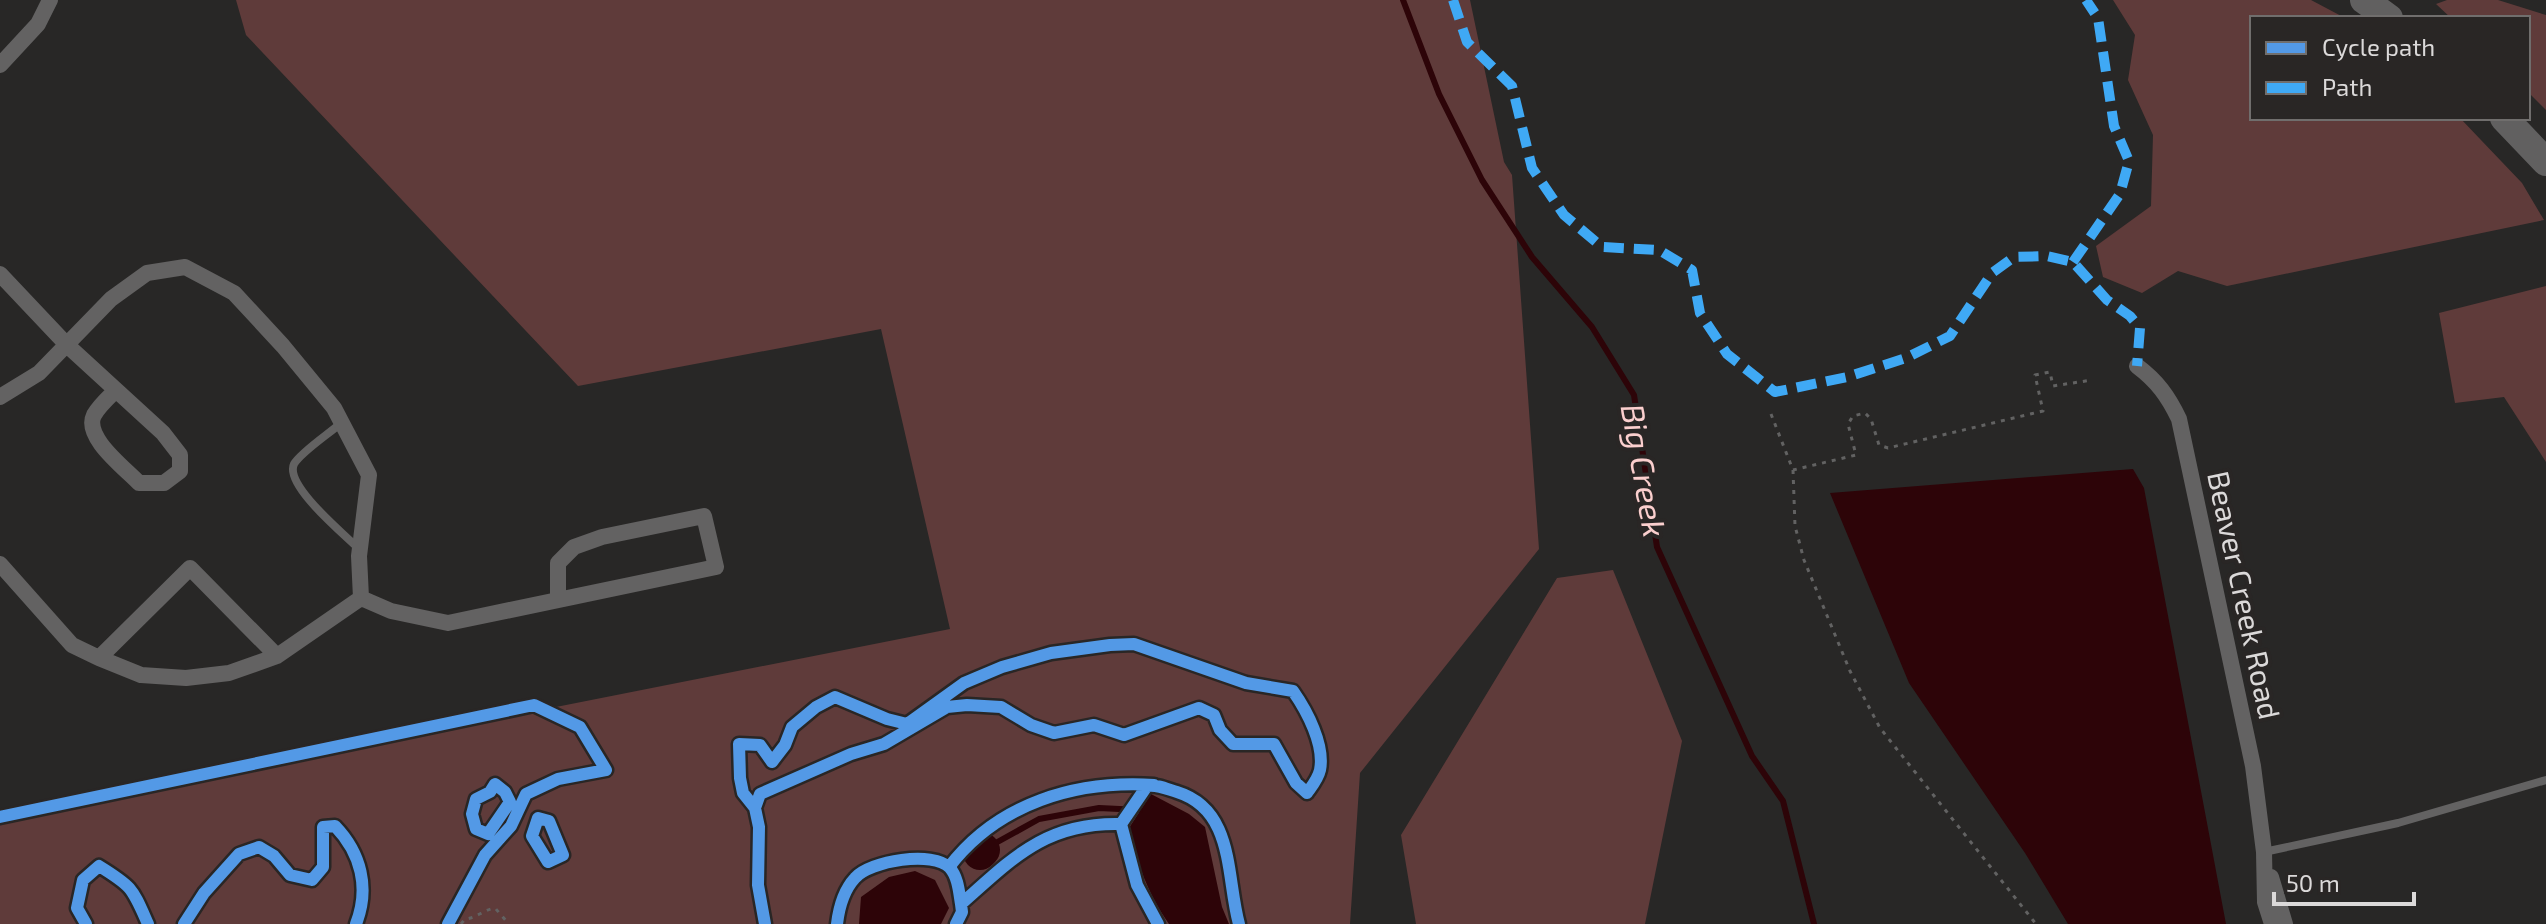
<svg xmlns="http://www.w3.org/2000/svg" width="2546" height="924" viewBox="0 0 2546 924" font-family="'Exo 2',sans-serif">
	<rect width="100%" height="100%" fill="#282726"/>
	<path fill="#5f3b3a" d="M 236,0 L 1470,0 L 1504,162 L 1512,175 L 1539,549 L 1360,773 L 1350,924 L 0,924 L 0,817 L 950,629 L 881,329 L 578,386 L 246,35 Z
		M 2113,0 L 2311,0 L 2345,18 L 2252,18 L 2252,118 L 2460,118 L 2522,183 L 2544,220 L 2227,286 L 2178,271 L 2142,293 L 2103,277 L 2096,246 L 2151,206 L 2153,135 L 2128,80 L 2135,35 Z
		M 2447,0 L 2498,0 L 2546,15 L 2546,110 L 2528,92 L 2528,18 L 2451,18 L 2436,4 Z
		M 2546,286 L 2546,462 L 2504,397 L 2455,403 L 2439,313 Z
		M 1613,570 L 1682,741 L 1645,924 L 1416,924 L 1401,835 L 1557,578 Z"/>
	<path fill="#2d0408" d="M 2133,469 L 2144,488 L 2226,924 L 2068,924 L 2025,853 L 1909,683 L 1830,493 Z
		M 1151,794 L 1189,814 L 1205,827 L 1222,907 L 1229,924 L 1169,924 C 1147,892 1138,865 1129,828 Z
		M 915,871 L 935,880 L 949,908 L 941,924 L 859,924 L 861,897 L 889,877 Z"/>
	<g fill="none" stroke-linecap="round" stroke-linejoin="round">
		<path stroke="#2d0408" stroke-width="6" d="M 1403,0 L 1439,94 L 1482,180 L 1532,257 L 1592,327 L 1634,395 L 1657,547 L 1752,756 L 1783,801 L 1814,924
			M 983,850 L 1039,819 L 1099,808 L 1140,810"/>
		<path stroke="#2d0408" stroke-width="34" d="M 980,853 L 983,850"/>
		<path stroke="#626262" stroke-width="3" stroke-dasharray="4 6" stroke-linecap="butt" d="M 1771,414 L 1793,470 L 1856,455 L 1848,424 L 1853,416 L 1865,413 L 1871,419 L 1879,445 L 1888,448 L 2043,411 L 2035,375 L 2050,372 L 2053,386 L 2092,380
			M 1793,470 L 1795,526 L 1804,560 L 1850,671 L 1880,728 L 2036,924
			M 461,924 L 465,919 C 477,918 483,910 495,908 L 509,924"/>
		<path stroke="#636262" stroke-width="8" d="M 341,423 C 330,433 301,452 294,464 C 284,485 344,534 359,549
			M 0,817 L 534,705 L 580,727 L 606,770
			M 2264,852 L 2398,823 L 2546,780"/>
		<path stroke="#636262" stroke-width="16" d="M 0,65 L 38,24 L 50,0
			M 0,274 L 68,346 L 163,433 L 180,455 L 180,471 L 164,483 L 139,483 C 125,468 83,437 94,415 C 99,406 109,397 116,390
			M 2137,366 C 2157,381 2168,396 2179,419 L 2253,766 L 2264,852 L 2265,902 L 2272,924
			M 0,397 L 39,373 L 111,299 L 147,273 L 185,267 L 234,293 L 283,346 L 334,408 L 369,475 L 359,556 L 361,598 L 391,611 L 448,623 L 716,567 L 704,516 L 602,537 L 574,547 L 558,563 L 558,599
			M 0,564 L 72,645 L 99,658 L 190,568 L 277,656
			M 99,658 L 141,675 L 186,678 L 229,673 L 277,656 L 361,598
			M 2271,877 L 2285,924"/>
		<path stroke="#616060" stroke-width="28" d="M 2364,0 L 2389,18
			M 2504,118 L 2546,162"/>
		<path stroke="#3fa9f5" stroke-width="10" stroke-dasharray="20 10" stroke-linecap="butt" d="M 1453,0 L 1467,42 L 1512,86 L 1532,168 L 1564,215 L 1602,247 L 1659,250 L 1692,270 L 1700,313 L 1727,354 L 1775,392 L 1847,377 L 1906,358 L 1950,336 L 1992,273 L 2014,257 L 2047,256 L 2073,262 L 2107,300 L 2130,316 L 2140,328 L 2137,366
			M 2073,262 L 2120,194 L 2129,161 L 2114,126 L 2098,18 L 2086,0"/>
		<defs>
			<path id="cycleway" d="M 495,784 L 505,792 L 510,802 L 488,834 L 476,829 L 472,814 L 476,799 L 490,792 Z
				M 755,808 L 760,794 L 851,754 L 884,744 L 947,707 L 967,705 L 1001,707 L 1031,725 L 1054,733 L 1094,725 L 1124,735 L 1199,708 L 1214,715 L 1220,730 L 1233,744 L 1274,744 L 1296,783 L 1307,793 C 1312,786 1318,779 1320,770 C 1325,745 1307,711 1293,691 L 1246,683 L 1134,644 L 1110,645 L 1051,653 L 1002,667 L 964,683 L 907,724 L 887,719 L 835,697 L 816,707 L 792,727 L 785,745 L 772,762 L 760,745 L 739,744 L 740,778 L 743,793 L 755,808 L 759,827 L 758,885 L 765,924
				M 0,817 L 534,705 L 580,727 L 606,770 L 558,779 L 526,794 L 511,826 L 485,855 L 448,924
				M 538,818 L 549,821 L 563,855 L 548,862 L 532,836 Z
				M 1121,824 L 1147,786 C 1157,784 1167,789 1177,792 C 1235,810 1226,877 1239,924
				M 949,867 C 998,803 1076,780 1154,785
				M 86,924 L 77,908 L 83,880 L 99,866 C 133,887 132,888 148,924
				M 184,924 L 204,893 L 239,854 L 259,847 L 274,856 L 290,875 L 312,880 L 323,867 L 323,827 L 335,826 C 361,853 370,888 356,924
				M 837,924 C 839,907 843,891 855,878 C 870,861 933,850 950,868 C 958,877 959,892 961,904
				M 956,924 L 962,912 L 961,904 C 1013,858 1046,822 1121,824 L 1137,885 L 1158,924"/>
		</defs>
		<use href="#cycleway" stroke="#292625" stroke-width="17"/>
		<use href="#cycleway" stroke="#5399e6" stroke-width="12"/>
	</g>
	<g text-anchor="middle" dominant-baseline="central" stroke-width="8" stroke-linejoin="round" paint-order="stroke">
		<g font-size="30" fill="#dbd9d9" stroke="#292625">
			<text transform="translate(2245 595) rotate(78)">Beaver Creek Road</text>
		</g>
		<g font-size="32" font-style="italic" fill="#fbcfce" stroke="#292625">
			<text transform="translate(1645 470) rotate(80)">Big Creek</text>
		</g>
	</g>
	<rect x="2250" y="16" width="280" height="104" fill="#292625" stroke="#706e6d" stroke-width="2"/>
	<rect x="2266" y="42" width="40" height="12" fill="#5399e6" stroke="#706e6d" stroke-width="2"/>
	<text x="2322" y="56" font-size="24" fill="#dbd9d9">Cycle path</text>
	<rect x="2266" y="82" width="40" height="12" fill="#3fa9f5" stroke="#706e6d" stroke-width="2"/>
	<text x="2322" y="96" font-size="24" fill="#dbd9d9">Path</text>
	<path d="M2274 892v12h140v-12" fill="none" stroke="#dbd9d9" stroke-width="4"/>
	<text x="2286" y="892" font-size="24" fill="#dbd9d9" stroke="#292625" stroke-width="6" paint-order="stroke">50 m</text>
</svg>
